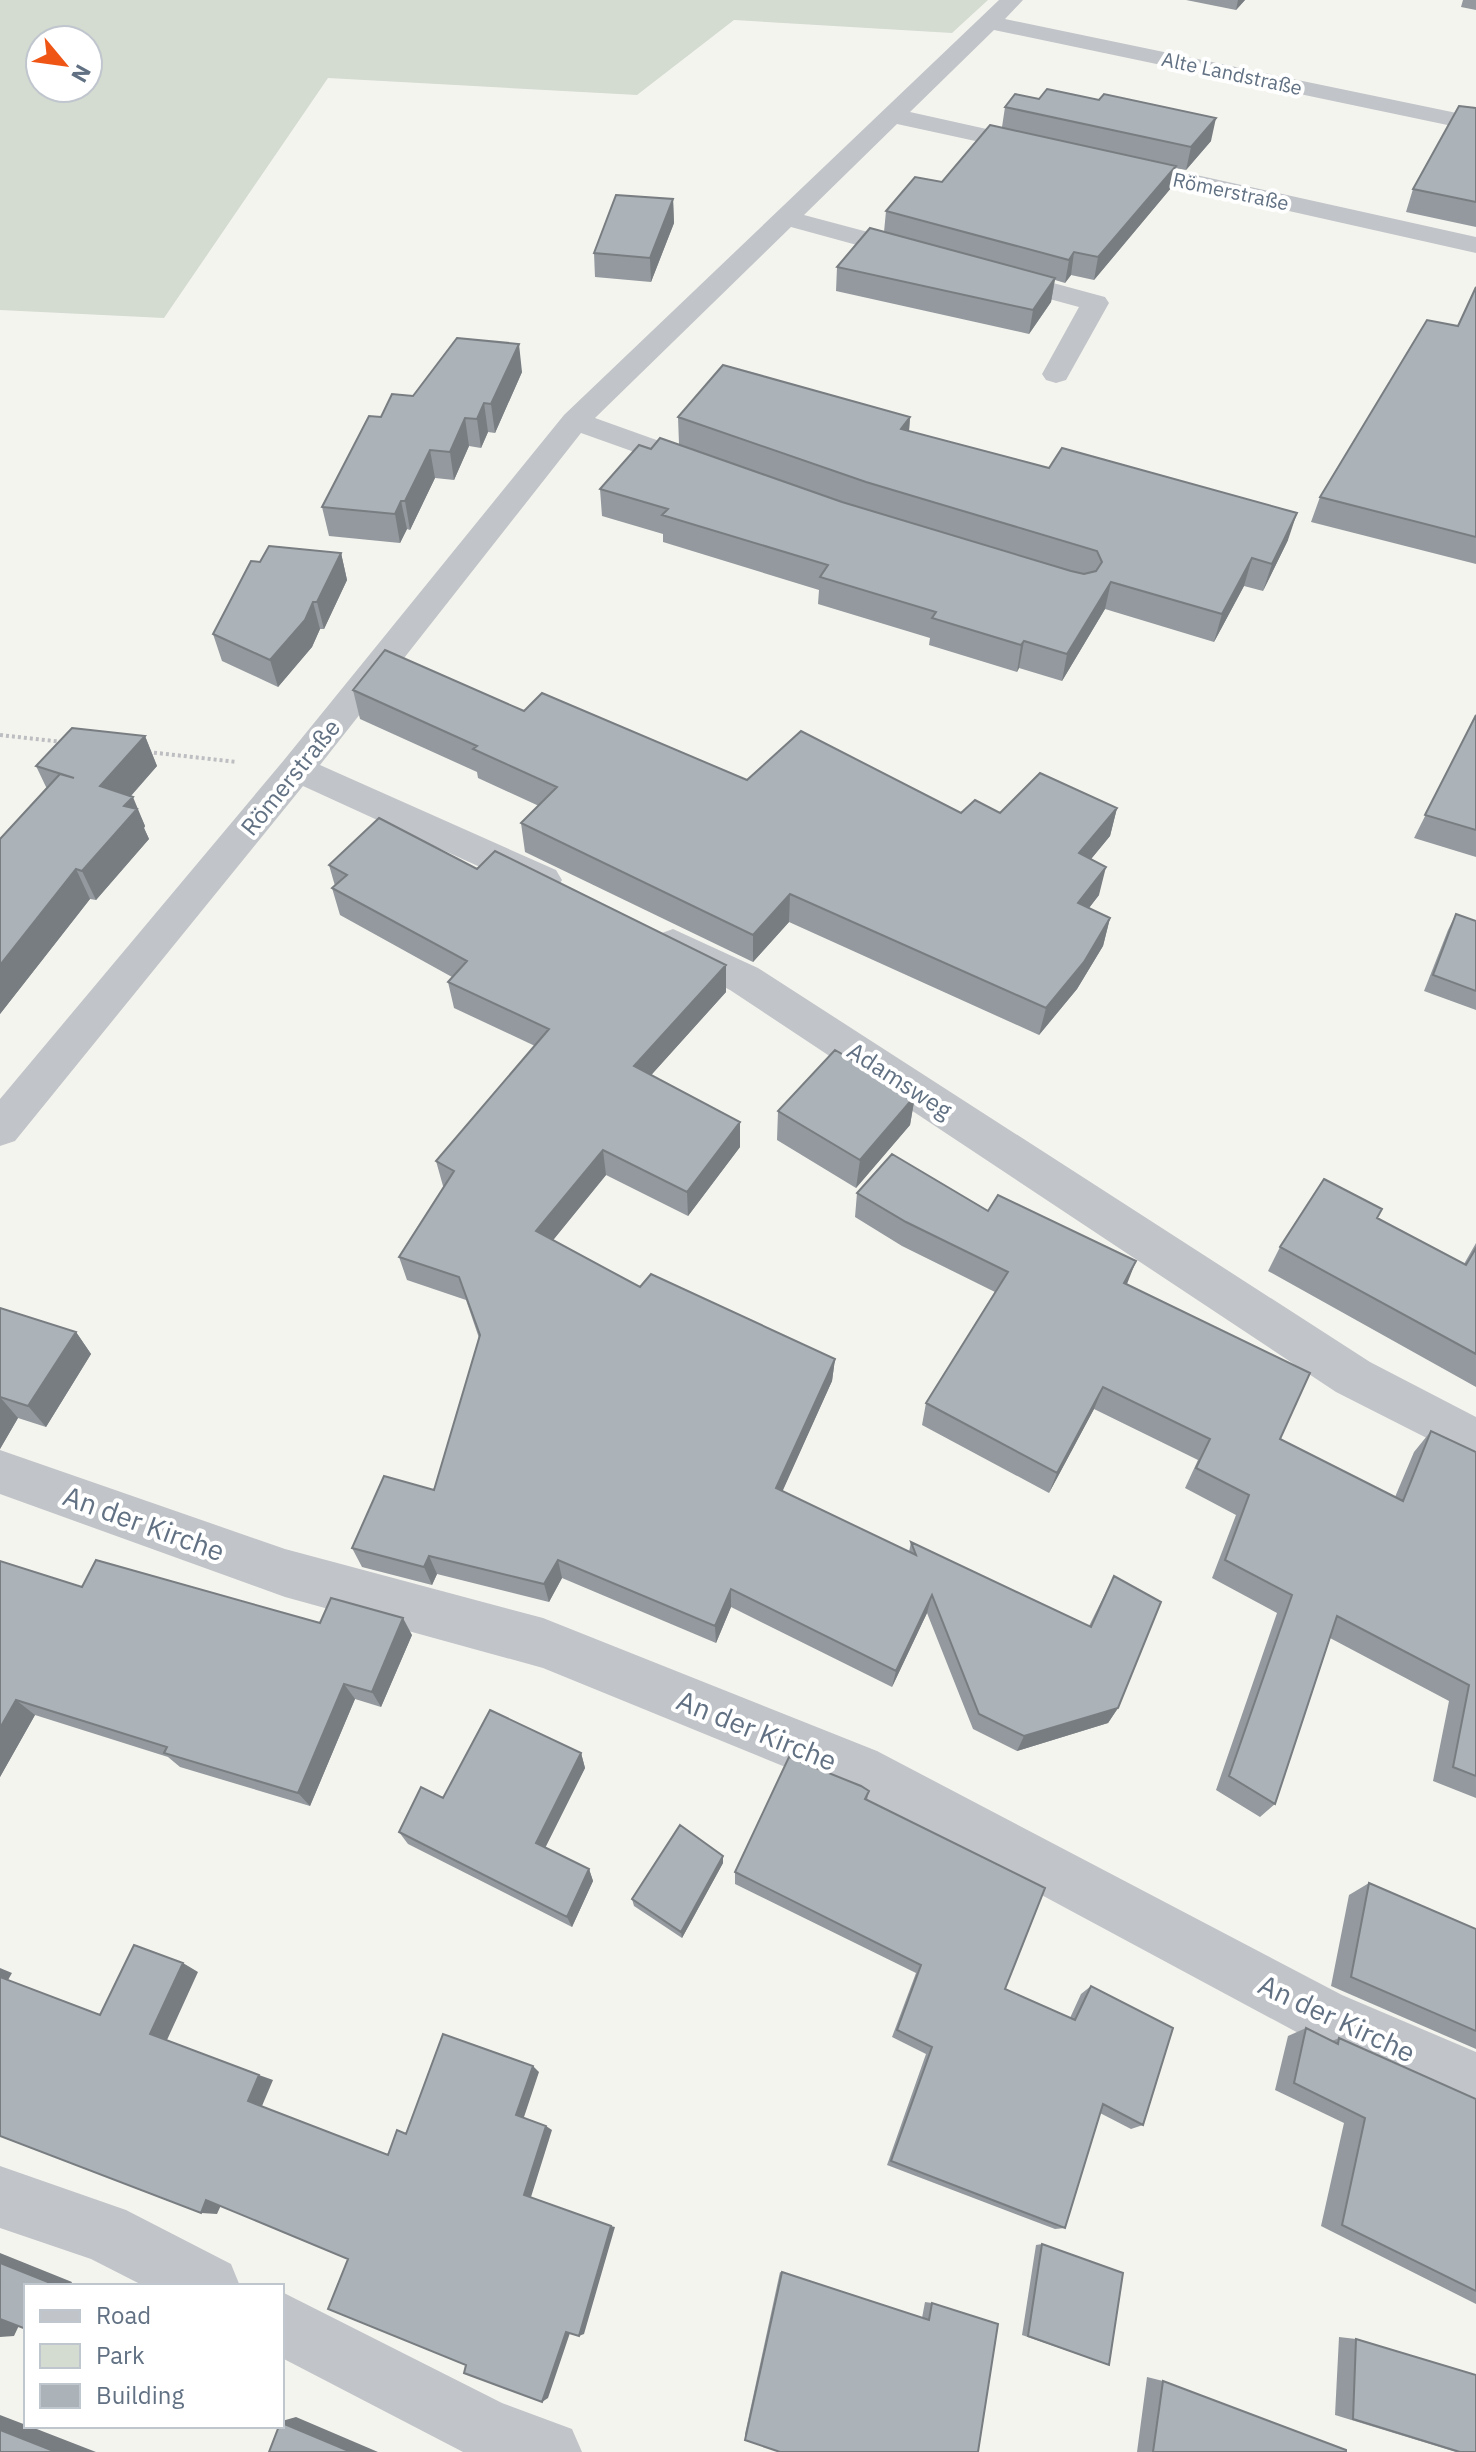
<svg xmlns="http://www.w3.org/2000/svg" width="1476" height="2452" viewBox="0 0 1476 2452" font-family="'IBM Plex Sans',sans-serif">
	<rect width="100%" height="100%" fill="#f4f4ef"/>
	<path fill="#d4dbd0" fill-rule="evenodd" d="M 0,0 L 988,0 L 952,33 L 734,20 L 637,95 L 328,78 L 164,318 L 0,310 ZM 40,40 L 88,40 L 88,88 L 40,88 Z"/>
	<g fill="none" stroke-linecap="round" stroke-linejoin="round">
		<path stroke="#bdbec1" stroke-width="4" stroke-dasharray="3 3" stroke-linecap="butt" d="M 0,735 L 63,742
			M 148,752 L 237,762"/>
		<path fill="#c1c4c8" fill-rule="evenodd" d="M 999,0 L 1023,0 L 1005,19 L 1476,117 L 1476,131 L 994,30 L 910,112 L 1049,143 L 1052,148 L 1049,153 L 1040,155 L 897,124 L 804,215 L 928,248 L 932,254 L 928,260 L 919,262 L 791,227 L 595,418 L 718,462 L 722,468 L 718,474 L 707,477 L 696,474 L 581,433 L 320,765 L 556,870 L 562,880 L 556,890 L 543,894 L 530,890 L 303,786 L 15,1141 L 0,1146 L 0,1099 L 284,760 L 564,415 Z
			M 1115,157 L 1476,237 L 1476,253 L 1106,170 L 1102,165 L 1106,160 Z
			M 997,268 L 1105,297 L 1109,303 L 1066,380 L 1056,383 L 1046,380 L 1042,374 L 1079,307 L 987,282 L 983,276 L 987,270 Z
			M 673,929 L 758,968 L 1370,1362 L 1476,1417 L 1476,1463 L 1336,1392 L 730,990 L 659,954 L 653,944 L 659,934 Z
			M 0,1450 L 285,1549 L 543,1618 L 877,1751 L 1342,1995 L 1476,2052 L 1476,2112 L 1302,2035 L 859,1797 L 543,1668 L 285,1597 L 0,1494 Z
			M 0,2166 L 126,2210 L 231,2264 L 240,2286 L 144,2286 L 91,2259 L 0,2228 Z
			M 282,2292 L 502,2403 L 572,2429 L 582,2452 L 463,2452 L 282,2358 Z"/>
	</g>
	<path fill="#93999e" d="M 1186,0 L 1245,0 L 1236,10 Z
		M 1463,0 L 1476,0 L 1476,10 L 1461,7 Z
		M 1005,107 L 1211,141 L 1186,170 L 1175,168 L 1171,188 L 1094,280 L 1071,275 L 1065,283 L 1055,280 L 1051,302 L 1029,334 L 836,291 L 837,267 L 884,232 L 886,211 L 942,182 L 1002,127 Z
		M 1476,108 L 1476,227 L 1406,212 L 1413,189 Z
		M 673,199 L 674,223 L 651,282 L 595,277 L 594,253 Z
		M 1476,287 L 1476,564 L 1311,522 L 1320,497 L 1458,326 Z
		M 522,372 L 495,433 L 488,432 L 481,448 L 469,446 L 454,480 L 435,478 L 410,530 L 407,529 L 400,543 L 329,536 L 322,507 L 413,396 Z
		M 678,417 L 910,417 L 909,431 L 1288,540 L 1263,591 L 1244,586 L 1214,642 L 1105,609 L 1062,681 L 1019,668 L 1017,672 L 929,645 L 930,638 L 818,604 L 819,590 L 663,542 L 663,534 L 602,516 L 600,489 L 651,449 L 679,444 Z
		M 341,553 L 347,580 L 324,629 L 320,629 L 312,647 L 278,687 L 222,661 L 213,634 L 260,562 Z
		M 353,690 L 524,711 L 747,780 L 961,813 L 1117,808 L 1110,836 L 1091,859 L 1099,895 L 1089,908 L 1110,918 L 1103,946 L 1077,989 L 1039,1035 L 789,922 L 753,962 L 525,852 L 521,823 L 539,806 L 478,778 L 477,772 L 360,719 Z
		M 1476,715 L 1476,857 L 1414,838 Z
		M 145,736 L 157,766 L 131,796 L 145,826 L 144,828 L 149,839 L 96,900 L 90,899 L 0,1014 L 0,839 L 47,789 L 36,766 Z
		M 329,865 L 477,869 L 726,992 L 651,1075 L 740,1147 L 688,1216 L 606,1175 L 553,1240 L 640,1287 L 835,1359 L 832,1381 L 782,1491 L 909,1552 L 911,1542 L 1089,1626 L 1114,1576 L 1118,1708 L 1108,1723 L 1017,1751 L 973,1729 L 927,1613 L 892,1687 L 731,1607 L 716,1643 L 562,1578 L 549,1602 L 437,1574 L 432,1585 L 362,1567 L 352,1548 L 434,1490 L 479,1338 L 466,1300 L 407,1280 L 399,1257 L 444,1187 L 443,1186 L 436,1161 L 535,1046 L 454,1008 L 448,982 L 452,977 L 340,915 L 332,888 L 335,886 Z
		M 1456,914 L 1476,921 L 1476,1010 L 1424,991 L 1448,930 Z
		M 915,1096 L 910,1125 L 856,1188 L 777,1140 L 778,1111 Z
		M 857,1193 L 988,1211 L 1126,1285 L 1280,1439 L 1395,1497 L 1414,1452 L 1431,1431 L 1476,1452 L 1476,1798 L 1433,1781 L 1449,1701 L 1330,1638 L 1275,1804 L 1260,1817 L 1216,1790 L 1277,1613 L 1212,1578 L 1236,1515 L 1185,1488 L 1198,1460 L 1094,1409 L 1049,1493 L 922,1425 L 926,1403 L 995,1292 L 902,1246 L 855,1217 Z
		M 1377,1218 L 1464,1264 L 1476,1243 L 1476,1387 L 1268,1271 L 1280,1247 Z
		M 0,1308 L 76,1332 L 91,1354 L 46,1427 L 18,1418 L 0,1449 Z
		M 0,1561 L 82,1587 L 320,1623 L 412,1635 L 381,1707 L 355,1699 L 310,1806 L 180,1767 L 168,1757 L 35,1715 L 0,1777 Z
		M 581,1753 L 585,1768 L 545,1848 L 589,1869 L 593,1881 L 572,1927 L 408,1844 L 399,1832 L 443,1798 Z
		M 869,1791 L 867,1800 L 1005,1989 L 1070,2018 L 1081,1994 L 1091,1986 L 1143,2125 L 1131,2129 L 1100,2113 L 1065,2228 L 1055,2229 L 887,2165 L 926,2054 L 892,2037 L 916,1973 L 735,1884 L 735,1872 Z
		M 723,1856 L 723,1863 L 682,1938 L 634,1906 L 632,1899 Z
		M 1369,1883 L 1476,1929 L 1476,2049 L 1331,1986 L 1349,1895 Z
		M 1306,2028 L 1332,2041 L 1339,2038 L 1476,2099 L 1476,2304 L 1321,2226 L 1344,2123 L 1275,2090 L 1288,2036 Z
		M 1042,2244 L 1109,2365 L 1022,2335 L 1036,2245 Z
		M 780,2272 L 922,2318 L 925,2302 L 932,2303 L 998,2324 L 745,2440 L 745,2434 Z
		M 1339,2337 L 1356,2339 L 1476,2452 L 1456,2452 L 1335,2415 Z
		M 1147,2377 L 1163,2381 L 1346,2452 L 1137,2452 Z"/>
	<path fill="#787d81" d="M 1238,0 L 1245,0 L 1236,10 Z
		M 1216,118 L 1211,141 L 1186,170 L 1191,147 Z
		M 1176,166 L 1171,188 L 1094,280 L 1098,257 Z
		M 673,199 L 674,223 L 651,282 L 650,258 Z
		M 1074,252 L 1071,275 L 1065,283 L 1069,260 Z
		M 1055,278 L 1051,302 L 1029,334 L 1033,310 Z
		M 519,344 L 522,372 L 495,433 L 491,404 Z
		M 484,403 L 488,432 L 481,448 L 477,419 Z
		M 910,417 L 908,444 L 901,429 Z
		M 465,418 L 469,446 L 454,480 L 450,452 Z
		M 430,450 L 435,478 L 410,530 L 405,501 Z
		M 401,501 L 407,529 L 400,543 L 395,514 Z
		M 1297,513 L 1288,540 L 1263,591 L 1272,564 Z
		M 341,553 L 347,580 L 324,629 L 317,602 Z
		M 1252,558 L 1244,586 L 1214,642 L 1222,614 Z
		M 1111,582 L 1105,609 L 1062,681 L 1067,654 Z
		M 313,602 L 320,629 L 312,647 L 278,687 L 270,660 Z
		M 1024,641 L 1019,668 L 1017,672 L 1021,645 Z
		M 145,736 L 157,766 L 113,816 L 100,786 Z
		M 133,797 L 145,826 L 144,828 L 149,839 L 96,900 L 82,871 L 124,806 Z
		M 1117,808 L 1110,836 L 1073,881 L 1079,853 Z
		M 1106,867 L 1099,895 L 1071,931 L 1078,903 Z
		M 76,869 L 90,899 L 0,1014 L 0,965 Z
		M 790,894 L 789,922 L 753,962 L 753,935 Z
		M 1110,918 L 1103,946 L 1077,989 L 1039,1035 L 1046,1008 Z
		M 726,965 L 726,992 L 636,1092 L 634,1066 Z
		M 915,1096 L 910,1125 L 856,1188 L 860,1160 Z
		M 740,1122 L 740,1147 L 688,1216 L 687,1192 Z
		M 603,1150 L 606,1175 L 541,1255 L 536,1231 Z
		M 1136,1261 L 1127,1284 L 1124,1283 Z
		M 76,1332 L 91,1354 L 46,1427 L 28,1406 Z
		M 835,1359 L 832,1381 L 775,1508 L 776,1488 Z
		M 1103,1387 L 1094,1409 L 1049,1493 L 1057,1473 Z
		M 0,1397 L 18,1418 L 0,1449 Z
		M 429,1556 L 437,1574 L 432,1585 L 424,1567 Z
		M 558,1560 L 562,1578 L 549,1602 L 544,1584 Z
		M 731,1589 L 731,1607 L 716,1643 L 715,1626 Z
		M 932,1595 L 927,1613 L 892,1687 L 896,1671 Z
		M 403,1618 L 412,1635 L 381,1707 L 372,1692 Z
		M 344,1684 L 355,1699 L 310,1806 L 298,1793 Z
		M 16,1700 L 35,1715 L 0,1777 L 0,1728 Z
		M 1118,1708 L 1108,1723 L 1017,1751 L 1024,1736 Z
		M 581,1753 L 585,1768 L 541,1856 L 536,1843 Z
		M 723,1856 L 723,1863 L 682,1938 L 681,1932 Z
		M 589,1869 L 593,1881 L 572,1927 L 567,1917 Z
		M 183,1963 L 198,1972 L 167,2040 L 150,2034 Z
		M 0,1968 L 12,1973 L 8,1980 L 0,1977 Z
		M 533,2066 L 539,2072 L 523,2120 L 516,2115 Z
		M 259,2075 L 273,2080 L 262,2106 L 248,2101 Z
		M 546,2126 L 552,2130 L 531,2197 L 524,2195 Z
		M 206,2200 L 222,2203 L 217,2214 L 201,2213 Z
		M 611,2226 L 615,2227 L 584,2334 L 579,2336 Z
		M 0,2253 L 72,2282 L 70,2286 L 46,2286 L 0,2263 Z
		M 23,2317 L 14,2336 L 0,2337 L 0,2318 Z
		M 571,2330 L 548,2398 L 542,2402 L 566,2332 Z
		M 0,2415 L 26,2425 L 26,2426 L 29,2426 L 96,2452 L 56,2452 L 0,2430 Z
		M 296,2417 L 378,2452 L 351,2452 L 282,2423 L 282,2421 Z"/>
	<path fill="#abb2b8" stroke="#787d81" stroke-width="2" d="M 1047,89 L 1099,100 L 1104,94 L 1216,118 L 1191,147 L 1005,107 L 1015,94 L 1039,99 Z
		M 1459,106 L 1476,108 L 1476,202 L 1413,189 Z
		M 990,125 L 1176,166 L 1098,257 L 1074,252 L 1069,260 L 886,211 L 915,177 L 942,182 Z
		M 616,195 L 673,199 L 650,258 L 594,253 Z
		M 870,228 L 1055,278 L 1033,310 L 837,267 Z
		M 1476,287 L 1476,537 L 1320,497 L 1427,320 L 1458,326 Z
		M 457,338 L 519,344 L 491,404 L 484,403 L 477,419 L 465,418 L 450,452 L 430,450 L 405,501 L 401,501 L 395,514 L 322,507 L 369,416 L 381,417 L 392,394 L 413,396 Z
		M 723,365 L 910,417 L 901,429 L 1049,468 L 1062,448 L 1297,513 L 1272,564 L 1252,558 L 1222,614 L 1111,582 L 1067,654 L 1024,641 L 1021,645 L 932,618 L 936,612 L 820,577 L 828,565 L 662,515 L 668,509 L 600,489 L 639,445 L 651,449 L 660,438 L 842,502 L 1071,571 L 1084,574 L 1096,571 L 1102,562 L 1097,551 L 866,482 L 678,417 Z
		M 269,546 L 341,553 L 317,602 L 313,602 L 305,620 L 270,660 L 213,634 L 251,561 L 260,562 Z
		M 385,650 L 524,711 L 542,693 L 747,780 L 801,731 L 961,813 L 975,800 L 1000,813 L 1040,773 L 1117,808 L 1079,853 L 1106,867 L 1078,903 L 1110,918 L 1084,962 L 1046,1008 L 790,894 L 753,935 L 521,823 L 557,787 L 473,749 L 477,746 L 353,690 Z
		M 1476,715 L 1476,830 L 1425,815 Z
		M 72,728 L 145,736 L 100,786 L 133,797 L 124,806 L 137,809 L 82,871 L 76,869 L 0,965 L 0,839 L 60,774 L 74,778 L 36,766 Z
		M 379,818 L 477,869 L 495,851 L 726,965 L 634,1066 L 740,1122 L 687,1192 L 603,1150 L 536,1231 L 640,1287 L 651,1274 L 835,1359 L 776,1488 L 916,1555 L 911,1542 L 1091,1627 L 1114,1576 L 1161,1602 L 1118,1708 L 1024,1736 L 979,1714 L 932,1595 L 896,1671 L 731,1589 L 715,1626 L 558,1560 L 544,1584 L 429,1556 L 424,1567 L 352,1548 L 384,1476 L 434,1490 L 480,1335 L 459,1277 L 399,1257 L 454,1171 L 436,1161 L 549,1029 L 448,982 L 467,961 L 332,888 L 347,875 L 329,865 Z
		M 1456,914 L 1476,921 L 1476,991 L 1433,975 Z
		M 835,1050 L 915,1096 L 860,1160 L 778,1111 Z
		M 892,1154 L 988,1211 L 998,1195 L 1136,1261 L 1124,1283 L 1310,1373 L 1280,1439 L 1403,1501 L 1431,1431 L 1476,1452 L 1476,1776 L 1453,1767 L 1469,1685 L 1337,1616 L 1275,1804 L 1229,1776 L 1292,1595 L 1225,1560 L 1249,1495 L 1196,1468 L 1210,1439 L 1103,1387 L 1057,1473 L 926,1403 L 1008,1272 L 906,1222 L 857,1193 Z
		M 1324,1179 L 1382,1209 L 1377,1218 L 1466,1265 L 1476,1248 L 1476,1354 L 1280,1247 Z
		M 0,1308 L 76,1332 L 28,1406 L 0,1397 Z
		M 96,1560 L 320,1623 L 331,1598 L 403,1618 L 372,1692 L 344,1684 L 298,1793 L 164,1753 L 167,1747 L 16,1700 L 0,1728 L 0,1561 L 82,1587 Z
		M 490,1710 L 581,1753 L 536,1843 L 589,1869 L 567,1917 L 399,1832 L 421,1787 L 443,1798 Z
		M 789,1757 L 861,1786 L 869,1791 L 865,1799 L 1045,1888 L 1005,1989 L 1075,2020 L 1091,1986 L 1173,2028 L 1143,2125 L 1103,2104 L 1065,2228 L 891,2161 L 932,2047 L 897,2030 L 921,1965 L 735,1872 Z
		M 680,1825 L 723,1856 L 681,1932 L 632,1899 Z
		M 1369,1883 L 1476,1929 L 1476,2031 L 1351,1977 Z
		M 134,1945 L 183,1963 L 150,2034 L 259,2075 L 248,2101 L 388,2155 L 397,2130 L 406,2134 L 443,2034 L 533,2066 L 516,2115 L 546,2126 L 524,2195 L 611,2226 L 579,2336 L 566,2332 L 542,2402 L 464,2373 L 466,2365 L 328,2309 L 348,2259 L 206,2200 L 201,2213 L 0,2136 L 0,1977 L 100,2015 Z
		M 1306,2028 L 1338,2044 L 1339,2038 L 1476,2099 L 1476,2291 L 1342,2225 L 1365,2118 L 1294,2083 Z
		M 1042,2244 L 1123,2273 L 1109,2365 L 1028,2336 Z
		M 0,2263 L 48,2282 L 46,2286 L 26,2286 L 26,2329 L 0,2319 Z
		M 782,2272 L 929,2320 L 932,2303 L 998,2324 L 978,2452 L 780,2452 L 745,2440 Z
		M 1356,2339 L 1476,2375 L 1476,2452 L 1460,2452 L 1353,2419 Z
		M 1163,2381 L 1346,2450 L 1346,2452 L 1153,2452 Z
		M 282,2423 L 351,2452 L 269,2452 L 279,2426 L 282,2426 Z
		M 0,2430 L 56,2452 L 0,2452 Z"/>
	<g text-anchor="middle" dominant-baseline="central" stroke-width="8" stroke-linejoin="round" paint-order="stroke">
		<g font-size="20" fill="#617183" stroke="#fff">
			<text transform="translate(1232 73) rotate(12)">Alte Landstraße</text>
			<text transform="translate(1231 191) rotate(12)">Römerstraße</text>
		</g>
		<g font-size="24" fill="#617183" stroke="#fff">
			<text transform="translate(290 777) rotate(-51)">Römerstraße</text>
			<text transform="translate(900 1080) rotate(33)">Adamsweg</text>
		</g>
		<g font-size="28" fill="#617183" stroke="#fff">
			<text transform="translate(144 1523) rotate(20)">An der Kirche</text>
			<text transform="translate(757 1730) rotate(22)">An der Kirche</text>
			<text transform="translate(1337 2018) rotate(25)">An der Kirche</text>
		</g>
	</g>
	<rect x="24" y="2284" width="260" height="144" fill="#ffffff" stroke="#c0c6cd" stroke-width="2"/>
	<rect x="40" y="2310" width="40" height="12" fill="#c1c4c8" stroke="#c0c6cd" stroke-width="2"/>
	<text x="96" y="2324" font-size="24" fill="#617183">Road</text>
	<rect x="40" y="2344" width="40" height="24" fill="#d4dbd0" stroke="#c0c6cd" stroke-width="2"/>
	<text x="96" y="2364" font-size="24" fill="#617183">Park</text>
	<rect x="40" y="2384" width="40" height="24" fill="#abb2b8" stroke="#c0c6cd" stroke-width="2"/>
	<text x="96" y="2404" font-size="24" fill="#617183">Building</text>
	<g transform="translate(64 64) rotate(119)"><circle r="38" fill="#ffffff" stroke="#c0c6cd" stroke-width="2"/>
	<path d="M0-6L14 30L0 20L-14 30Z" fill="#ef5515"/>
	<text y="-12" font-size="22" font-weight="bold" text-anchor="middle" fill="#617183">N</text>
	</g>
</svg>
